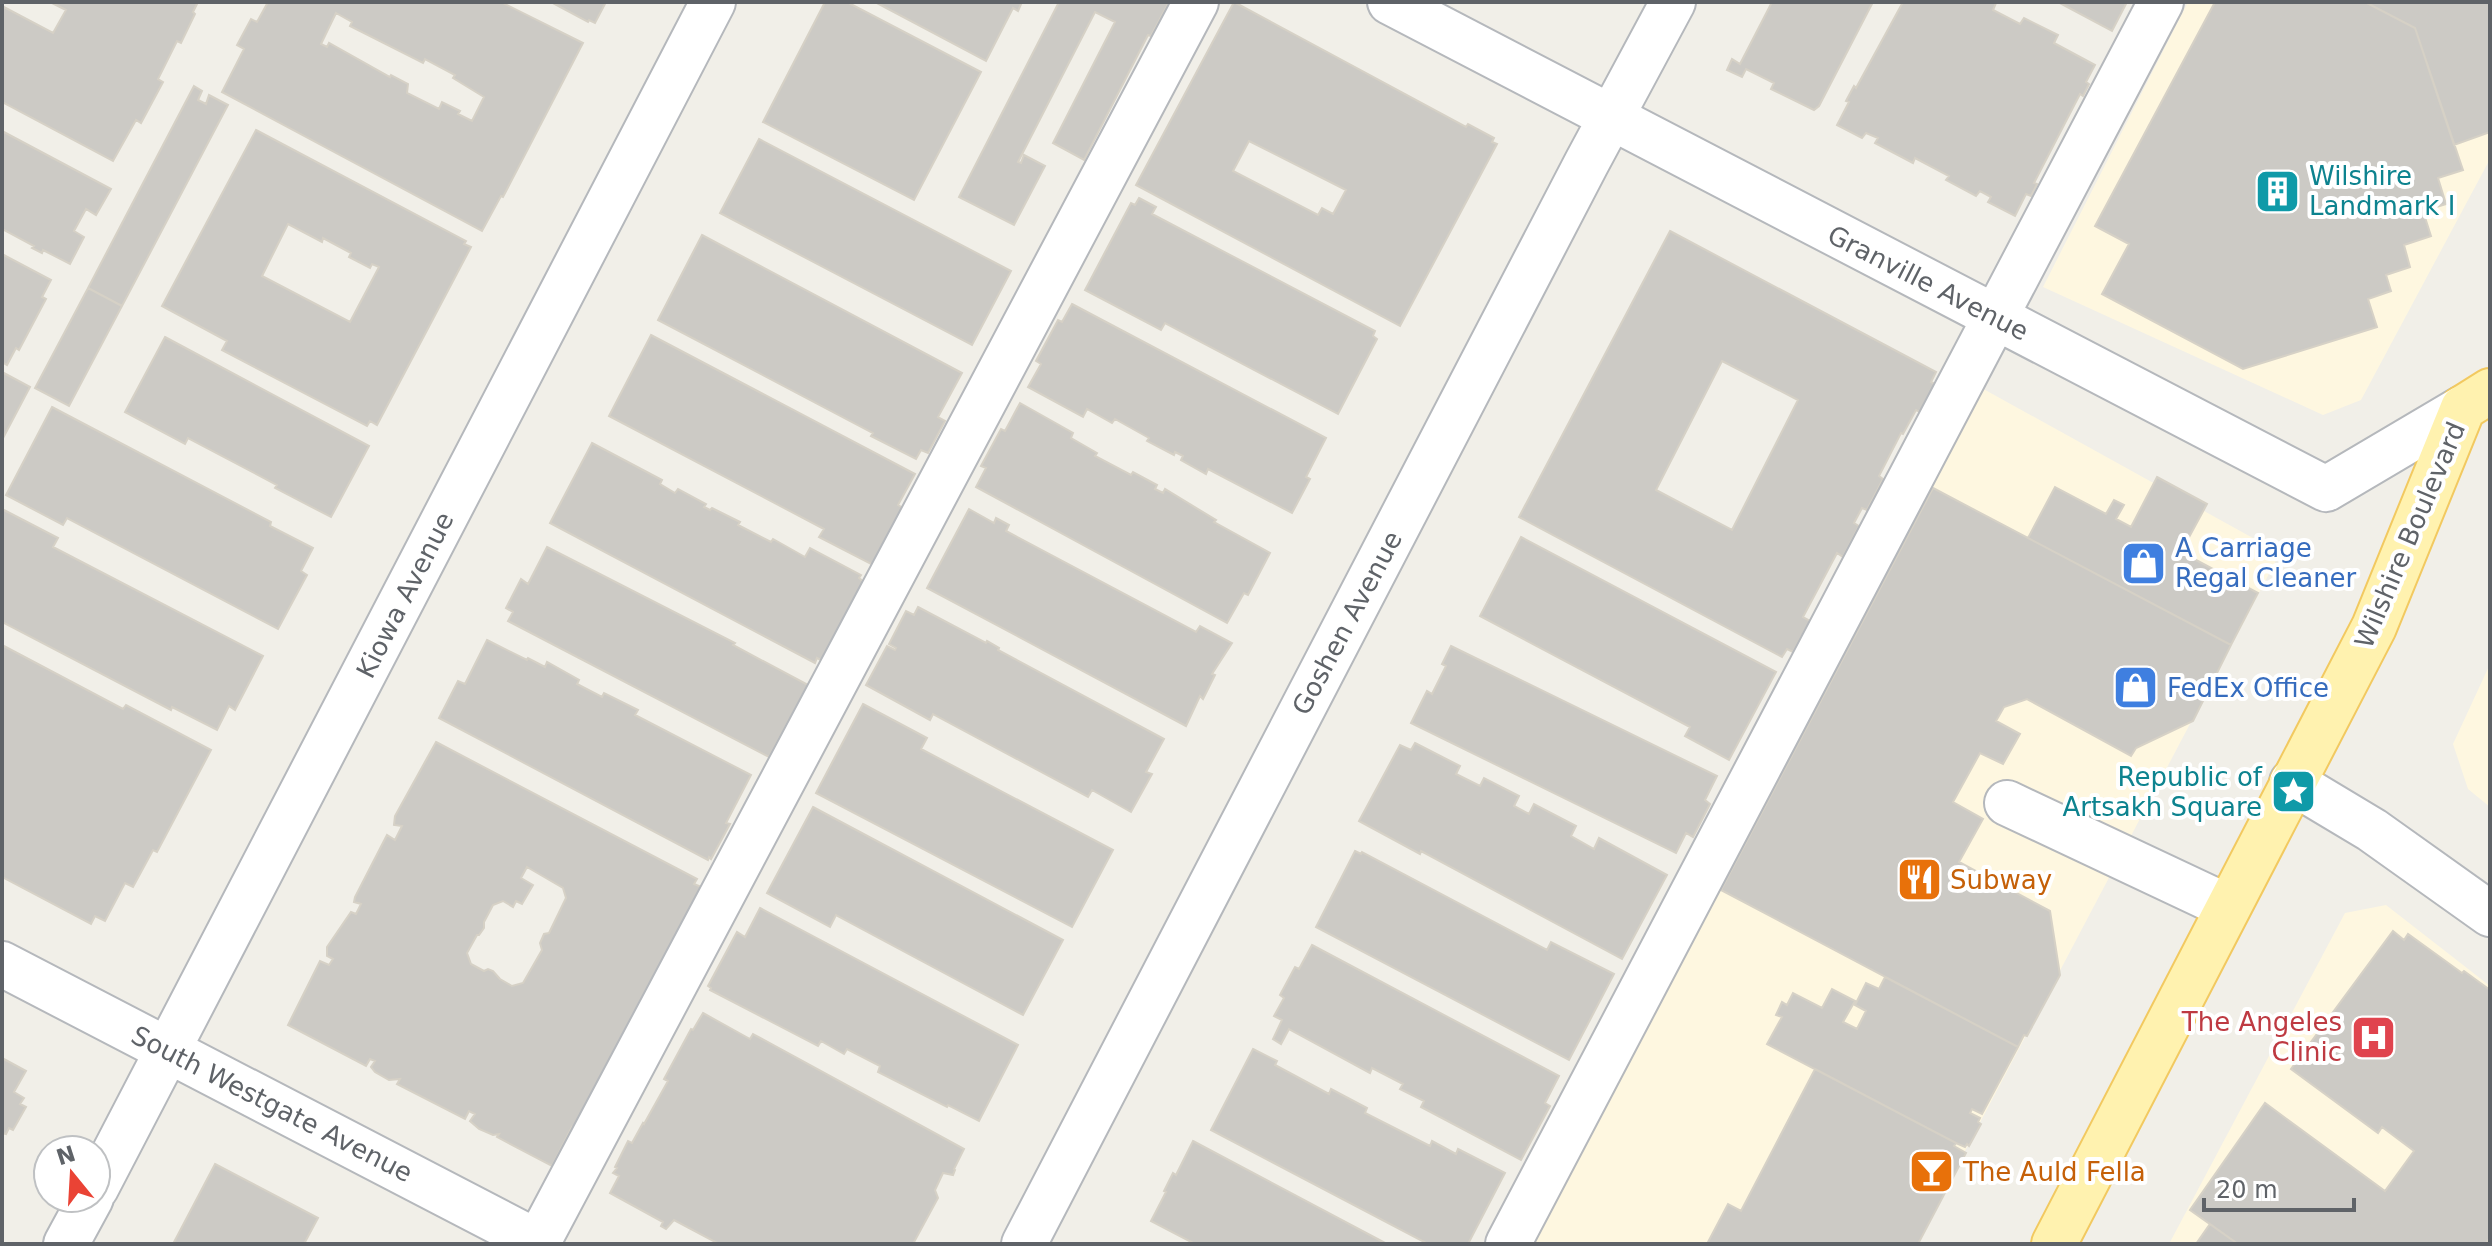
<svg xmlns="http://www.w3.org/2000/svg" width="2492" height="1246" viewBox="0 0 2492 1246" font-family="'DejaVu Sans',sans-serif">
	<rect width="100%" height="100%" fill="#f1efe8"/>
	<path fill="#fef7e0" d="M 2188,2 L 2490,2 L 2490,159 L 2361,400 L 2323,415 L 2043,287 Z
		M 1978,386 L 2280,553 L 1916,1244 L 1531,1244 Z
		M 2490,664 L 2490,807 L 2468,789 L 2453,744 Z
		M 2386,905 L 2490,986 L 2490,1244 L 2169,1244 L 2345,913 Z"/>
	<path fill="#cccac5" stroke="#d6d1c6" stroke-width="2" fill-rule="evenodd" d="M 50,2 L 198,2 L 193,12 L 195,14 L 181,43 L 177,41 L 158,79 L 163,82 L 141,123 L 136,120 L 113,161 L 2,102 L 2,6 L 53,33 L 66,10 Z
		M 268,2 L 501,2 L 583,43 L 503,197 L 501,196 L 482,231 L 222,92 L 244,49 L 237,45 L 251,19 L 257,22 ZM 336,13 L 352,22 L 350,26 L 423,63 L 425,59 L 455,75 L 453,78 L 484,97 L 472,121 L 458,114 L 460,111 L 442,102 L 439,109 L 407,93 L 408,84 L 391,75 L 390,77 L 329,43 L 327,47 L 321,44 Z
		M 551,2 L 606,2 L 595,23 L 589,20 L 588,22 Z
		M 825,2 L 847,2 L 981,72 L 914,200 L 763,122 Z
		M 875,2 L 1022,2 L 1018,11 L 1013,8 L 986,61 Z
		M 1059,2 L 1169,2 L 1151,36 L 1148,35 L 1084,160 L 1053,143 L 1115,22 L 1095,12 L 1018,162 L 1021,163 L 1024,155 L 1045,166 L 1014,225 L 959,197 Z
		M 1234,2 L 1466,127 L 1468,124 L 1494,138 L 1492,142 L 1497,144 L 1400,326 L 1136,185 ZM 1249,141 L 1346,190 L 1333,214 L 1322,208 L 1318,215 L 1233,171 Z
		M 1772,2 L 1873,2 L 1819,106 L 1814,110 L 1771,89 L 1774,83 L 1746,69 L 1742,77 L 1727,70 L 1732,59 L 1740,64 Z
		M 1903,2 L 1993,2 L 1996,3 L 1993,10 L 2020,24 L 2024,18 L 2058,35 L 2054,43 L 2095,65 L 2086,82 L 2089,84 L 2083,96 L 2080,94 L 2034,183 L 2037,184 L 2031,196 L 2026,194 L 2015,216 L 1988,202 L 1991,197 L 1980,191 L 1976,196 L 1946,180 L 1949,176 L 1915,158 L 1913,163 L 1875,143 L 1878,138 L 1866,133 L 1862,138 L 1837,125 L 1849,102 L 1846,101 L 1854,86 L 1856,88 Z
		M 2058,2 L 2127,2 L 2112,31 Z
		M 2215,2 L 2365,2 L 2415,28 L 2463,170 L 2438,178 L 2446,204 L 2423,211 L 2431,236 L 2404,245 L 2410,267 L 2386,275 L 2391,291 L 2368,299 L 2377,327 L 2243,369 L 2102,294 L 2129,244 L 2095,226 Z
		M 2365,2 L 2490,2 L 2490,132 L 2454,145 L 2415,28 Z
		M 194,86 L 202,91 L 198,100 L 206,104 L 209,95 L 228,105 L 122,306 L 88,288 Z
		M 256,130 L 466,241 L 464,244 L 471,247 L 377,425 L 370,421 L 367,426 L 222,350 L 227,341 L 162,306 ZM 288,224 L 322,242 L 323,238 L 351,253 L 349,257 L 370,268 L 372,264 L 379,267 L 350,322 L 262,276 Z
		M 2,131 L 111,189 L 96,215 L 86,209 L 74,231 L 84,237 L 70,264 L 43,250 L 42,253 L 32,248 L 34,246 L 2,229 Z
		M 759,139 L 1011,271 L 972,345 L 720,213 Z
		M 1139,198 L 1156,207 L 1152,214 L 1375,331 L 1373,336 L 1377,339 L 1338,414 L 1165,323 L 1161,330 L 1085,290 L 1131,203 L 1135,205 Z
		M 1670,231 L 1936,372 L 1931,382 L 1935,384 L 1920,412 L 1916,410 L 1903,434 L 1901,433 L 1879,476 L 1883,479 L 1867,510 L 1862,508 L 1854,523 L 1859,526 L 1843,557 L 1837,553 L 1803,617 L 1810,621 L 1793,652 L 1787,649 L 1782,657 L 1519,517 ZM 1722,361 L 1798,400 L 1732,530 L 1656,490 Z
		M 702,235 L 962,373 L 938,417 L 945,421 L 928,453 L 921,450 L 916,459 L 871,436 L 873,433 L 658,320 Z
		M 2,254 L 51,280 L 42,297 L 46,299 L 19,350 L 16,348 L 7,365 L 2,362 Z
		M 88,288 L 122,306 L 69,406 L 35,388 Z
		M 1072,304 L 1326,438 L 1306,477 L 1310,479 L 1292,513 L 1208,469 L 1206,474 L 1181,460 L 1183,456 L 1175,452 L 1174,455 L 1147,441 L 1149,438 L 1115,419 L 1112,423 L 1087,409 L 1083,417 L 1028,387 L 1041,364 L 1036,361 L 1058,320 L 1062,322 Z
		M 651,335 L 915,474 L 898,505 L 903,508 L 873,565 L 819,537 L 824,529 L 609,416 Z
		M 165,337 L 369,446 L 331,517 L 275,488 L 277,485 L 188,438 L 185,444 L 125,412 Z
		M 2,372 L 30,387 L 2,440 Z
		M 1020,403 L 1073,433 L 1071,438 L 1097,453 L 1095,456 L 1131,475 L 1133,472 L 1157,485 L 1155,489 L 1163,493 L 1165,489 L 1216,520 L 1214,522 L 1270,553 L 1248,595 L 1244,593 L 1227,623 L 976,487 L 986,468 L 981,466 L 1001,429 L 1005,431 Z
		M 52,407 L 271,522 L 270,526 L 313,548 L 301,571 L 307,575 L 278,629 L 67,518 L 63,525 L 6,495 Z
		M 592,443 L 662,480 L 660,484 L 675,493 L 678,489 L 706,504 L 704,507 L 710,510 L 712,508 L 740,522 L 738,525 L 771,542 L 773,539 L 805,557 L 810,548 L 861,575 L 859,578 L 864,582 L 823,661 L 817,658 L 815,663 L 550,523 Z
		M 2157,477 L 2207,504 L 2181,552 L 2258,593 L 2231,645 L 2028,538 L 2055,487 L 2106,514 L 2114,500 L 2124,505 L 2116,519 L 2131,527 Z
		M 1933,488 L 2231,645 L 2193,721 L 2136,748 L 2131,756 L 2027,699 L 2004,707 L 1996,721 L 2020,734 L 2003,764 L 1980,753 L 1953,802 L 1983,819 L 1959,862 L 2050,911 L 2060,975 L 2027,1036 L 2024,1035 L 2018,1047 L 1721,890 Z
		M 2,509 L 58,538 L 53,547 L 263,656 L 235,710 L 229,706 L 217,730 L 172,707 L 171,710 L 2,622 Z
		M 969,509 L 994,523 L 996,518 L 1009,525 L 1006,531 L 1196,632 L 1200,626 L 1232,643 L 1212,674 L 1215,675 L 1203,699 L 1200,696 L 1186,726 L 927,588 Z
		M 1521,537 L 1776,672 L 1729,760 L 1685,736 L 1690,727 L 1480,616 Z
		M 547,547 L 735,643 L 733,645 L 808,685 L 769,757 L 508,621 L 513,612 L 506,608 L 521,579 L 528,584 Z
		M 918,607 L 986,643 L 987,641 L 999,648 L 998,650 L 1164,739 L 1146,772 L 1152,774 L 1131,812 L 1092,790 L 1088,797 L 933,714 L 930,720 L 866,685 L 887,646 L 895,650 L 896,648 L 889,644 L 906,611 L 914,615 Z
		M 487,640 L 527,660 L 528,658 L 545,667 L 547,662 L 579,680 L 577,684 L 602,697 L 604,693 L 638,710 L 635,715 L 751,775 L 726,823 L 730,824 L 711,859 L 709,857 L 708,860 L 439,718 L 458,681 L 465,684 Z
		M 2,645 L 123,709 L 126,705 L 211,750 L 157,852 L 153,850 L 133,887 L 125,883 L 105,921 L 95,916 L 91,924 L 2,877 Z
		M 1451,646 L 1717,776 L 1705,800 L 1710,804 L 1693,837 L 1686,833 L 1676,853 L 1411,723 L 1427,691 L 1432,694 L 1446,666 L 1442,664 Z
		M 863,704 L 927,738 L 921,749 L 1113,850 L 1072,927 L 816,793 Z
		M 436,742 L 697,879 L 694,884 L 704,888 L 577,1130 L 572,1127 L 552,1166 L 497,1137 L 499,1134 L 493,1135 L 479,1129 L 470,1121 L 475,1114 L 469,1111 L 465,1119 L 397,1084 L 400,1079 L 389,1080 L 375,1072 L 371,1067 L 375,1061 L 370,1059 L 366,1066 L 288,1025 L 320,961 L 329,965 L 333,959 L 327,956 L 327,947 L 351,912 L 356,914 L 361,904 L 354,902 L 355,897 L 387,835 L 395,840 L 402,826 L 394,825 L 395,816 ZM 527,867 L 563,888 L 566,898 L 549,933 L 544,934 L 540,943 L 542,950 L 523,983 L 512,986 L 500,979 L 493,971 L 488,969 L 484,971 L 471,964 L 467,953 L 477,935 L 479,935 L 484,928 L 484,922 L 493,905 L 503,901 L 513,907 L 516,901 L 522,904 L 533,885 L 521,878 Z
		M 1415,743 L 1460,766 L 1456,774 L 1480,786 L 1484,778 L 1519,796 L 1514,806 L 1529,814 L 1534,804 L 1576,826 L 1571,836 L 1594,849 L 1599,838 L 1667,875 L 1622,959 L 1421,851 L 1420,854 L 1359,821 L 1400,745 L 1411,750 Z
		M 813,807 L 1063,940 L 1023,1015 L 836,915 L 830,927 L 767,893 Z
		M 1355,851 L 1361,854 L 1362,852 L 1547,950 L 1551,942 L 1614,974 L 1569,1060 L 1316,927 Z
		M 760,908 L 1018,1045 L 979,1121 L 948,1105 L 947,1107 L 878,1072 L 880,1066 L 847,1049 L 844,1054 L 821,1041 L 818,1046 L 710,990 L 711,988 L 708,986 L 737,932 L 745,937 Z
		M 2393,931 L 2404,940 L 2408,934 L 2462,973 L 2464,971 L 2490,990 L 2490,1238 L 2485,1244 L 2238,1244 L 2190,1210 L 2265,1103 L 2385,1191 L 2414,1151 L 2382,1127 L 2378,1133 L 2291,1069 Z
		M 1312,945 L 1559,1076 L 1545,1103 L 1550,1106 L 1521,1160 L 1421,1107 L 1424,1101 L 1400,1089 L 1403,1084 L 1372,1068 L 1370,1073 L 1289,1029 L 1281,1044 L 1273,1039 L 1282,1020 L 1274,1016 L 1284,998 L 1280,995 L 1295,967 L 1299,969 Z
		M 1885,977 L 2018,1047 L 1982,1114 L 1972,1109 L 1970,1113 L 1980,1118 L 1978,1122 L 1981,1124 L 1969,1146 L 1967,1144 L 1965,1147 L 1956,1143 L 1767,1044 L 1782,1017 L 1776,1015 L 1782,1002 L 1787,1005 L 1793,993 L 1822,1008 L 1832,989 L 1855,1001 L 1843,1022 L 1857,1029 L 1866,1011 L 1855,1005 L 1866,983 L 1879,989 Z
		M 703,1013 L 750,1039 L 753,1034 L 964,1149 L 954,1169 L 955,1170 L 953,1175 L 943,1173 L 935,1190 L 938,1198 L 913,1244 L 719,1244 L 674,1220 L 666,1229 L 661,1226 L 663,1222 L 610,1193 L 619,1176 L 613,1173 L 617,1168 L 615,1167 L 628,1141 L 632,1143 L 643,1123 L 644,1124 L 668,1081 L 664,1079 L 691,1029 L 693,1030 Z
		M 1253,1049 L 1277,1061 L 1275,1065 L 1329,1094 L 1331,1089 L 1367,1108 L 1365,1113 L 1430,1146 L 1432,1141 L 1456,1154 L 1458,1149 L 1505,1173 L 1468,1244 L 1428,1244 L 1211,1130 Z
		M 2,1058 L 26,1071 L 14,1092 L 24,1098 L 20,1104 L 26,1107 L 13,1130 L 9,1128 L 6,1134 L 2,1133 Z
		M 1815,1069 L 1956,1143 L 1954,1146 L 1966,1153 L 1918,1244 L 1707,1244 L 1728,1204 L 1741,1211 Z
		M 1193,1141 L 1387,1244 L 1195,1244 L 1151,1221 L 1166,1192 L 1164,1191 L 1173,1173 L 1176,1175 Z
		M 215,1164 L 318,1218 L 304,1244 L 173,1244 Z
		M 2210,1224 L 2238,1244 L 2196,1244 Z"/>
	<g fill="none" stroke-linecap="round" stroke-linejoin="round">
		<defs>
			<path id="minor" d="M 1390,2 L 2326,489 L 2463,408
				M 2292,782 L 2372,830 L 2490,914
				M 2007,803 L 2228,907
				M 2,964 L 541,1244
				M 96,1188 L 713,2
				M 538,1242 L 1196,2
				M 66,1244 L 91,1198
				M 1024,1244 L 1586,164 L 1673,2
				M 1508,1244 L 2161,2"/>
			<path id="major" d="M 2054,1244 L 2374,627 L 2463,408 L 2490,391"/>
		</defs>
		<use href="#minor" stroke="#b5b8bc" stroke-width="48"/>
		<use href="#major" stroke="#f2c960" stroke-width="48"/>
		<use href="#minor" stroke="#fff" stroke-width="44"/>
		<use href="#major" stroke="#fff2af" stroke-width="44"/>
	</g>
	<defs>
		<symbol id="building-square" viewBox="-11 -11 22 22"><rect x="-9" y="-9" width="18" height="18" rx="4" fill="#0f9aa8" stroke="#fff"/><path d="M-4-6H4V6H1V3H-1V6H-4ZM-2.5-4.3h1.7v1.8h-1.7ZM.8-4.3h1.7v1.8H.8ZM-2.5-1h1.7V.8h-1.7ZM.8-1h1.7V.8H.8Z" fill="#fff"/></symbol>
		<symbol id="shop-square" viewBox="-11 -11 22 22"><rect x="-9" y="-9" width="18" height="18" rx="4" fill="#3f7fe0" stroke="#fff"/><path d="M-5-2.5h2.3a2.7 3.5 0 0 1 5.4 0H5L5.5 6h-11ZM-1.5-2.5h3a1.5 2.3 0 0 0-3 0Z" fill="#fff"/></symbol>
		<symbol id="sight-square" viewBox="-11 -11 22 22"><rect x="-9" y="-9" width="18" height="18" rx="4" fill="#0f9aa8" stroke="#fff"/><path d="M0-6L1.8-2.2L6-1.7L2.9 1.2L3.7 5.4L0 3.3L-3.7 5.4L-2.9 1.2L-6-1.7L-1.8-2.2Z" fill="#fff"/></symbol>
		<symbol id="restaurant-square" viewBox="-11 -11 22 22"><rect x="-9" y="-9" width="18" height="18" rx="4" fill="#e8710a" stroke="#fff"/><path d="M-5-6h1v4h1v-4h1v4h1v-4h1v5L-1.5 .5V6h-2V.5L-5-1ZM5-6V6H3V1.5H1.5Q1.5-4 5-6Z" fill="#fff"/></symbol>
		<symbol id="hospital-square" viewBox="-11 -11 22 22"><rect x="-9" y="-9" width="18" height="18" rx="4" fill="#e0444e" stroke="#fff"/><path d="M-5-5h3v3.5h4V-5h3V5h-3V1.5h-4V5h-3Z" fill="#fff"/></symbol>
		<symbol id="bar-square" viewBox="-11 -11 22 22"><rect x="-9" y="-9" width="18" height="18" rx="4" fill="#e8710a" stroke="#fff"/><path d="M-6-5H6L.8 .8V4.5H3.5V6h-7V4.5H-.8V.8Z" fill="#fff"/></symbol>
	</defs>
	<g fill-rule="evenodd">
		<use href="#building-square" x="2252" y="166" width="51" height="51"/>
		<use href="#shop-square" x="2118" y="538" width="51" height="51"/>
		<use href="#shop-square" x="2110" y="662" width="51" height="51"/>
		<use href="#sight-square" x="2268" y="766" width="51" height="51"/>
		<use href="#restaurant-square" x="1894" y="854" width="51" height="51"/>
		<use href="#hospital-square" x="2348" y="1012" width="51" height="51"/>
		<use href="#bar-square" x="1906" y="1146" width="51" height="51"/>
	</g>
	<g text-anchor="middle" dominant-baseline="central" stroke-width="8" stroke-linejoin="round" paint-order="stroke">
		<g font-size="26" fill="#0d838f" stroke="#fff" text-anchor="start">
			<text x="2309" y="176">Wilshire<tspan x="2309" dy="30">Landmark I</tspan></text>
			<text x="2262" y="777" text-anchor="end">Republic of<tspan x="2262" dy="30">Artsakh Square</tspan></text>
		</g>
		<g font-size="26" fill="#5f6368" stroke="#fff">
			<text transform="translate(1928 283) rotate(27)">Granville Avenue</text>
			<text transform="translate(2410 535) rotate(-67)">Wilshire Boulevard</text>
			<text transform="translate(405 595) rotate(-63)">Kiowa Avenue</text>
			<text transform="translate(1347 623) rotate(-62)">Goshen Avenue</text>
			<text transform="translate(272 1104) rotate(27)">South Westgate Avenue</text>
		</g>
		<g font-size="26" fill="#366cbe" stroke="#fff" text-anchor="start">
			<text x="2175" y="548">A Carriage<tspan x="2175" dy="30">Regal Cleaner</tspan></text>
			<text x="2167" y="688">FedEx Office</text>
		</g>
		<g font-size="26" fill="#c56008" stroke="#fff" text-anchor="start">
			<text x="1950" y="880">Subway</text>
			<text x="1963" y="1172">The Auld Fella</text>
		</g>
		<g font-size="26" fill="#be3a42" stroke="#fff" text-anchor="end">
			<text x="2342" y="1022">The Angeles<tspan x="2342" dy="30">Clinic</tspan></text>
		</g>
	</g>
	<rect width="2492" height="1246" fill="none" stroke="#5f6368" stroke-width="8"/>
	<g transform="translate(72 1174) rotate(342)"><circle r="38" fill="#ffffff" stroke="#bfc1c3" stroke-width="2"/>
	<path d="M0-6L14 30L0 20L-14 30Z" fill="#ea4335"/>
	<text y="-12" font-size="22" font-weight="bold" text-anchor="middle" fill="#5f6368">N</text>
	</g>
	<path d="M2204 1198v12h150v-12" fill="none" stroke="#5f6368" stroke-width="4"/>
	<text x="2216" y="1198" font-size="24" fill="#5f6368" stroke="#ffffff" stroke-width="6" paint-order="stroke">20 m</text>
</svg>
